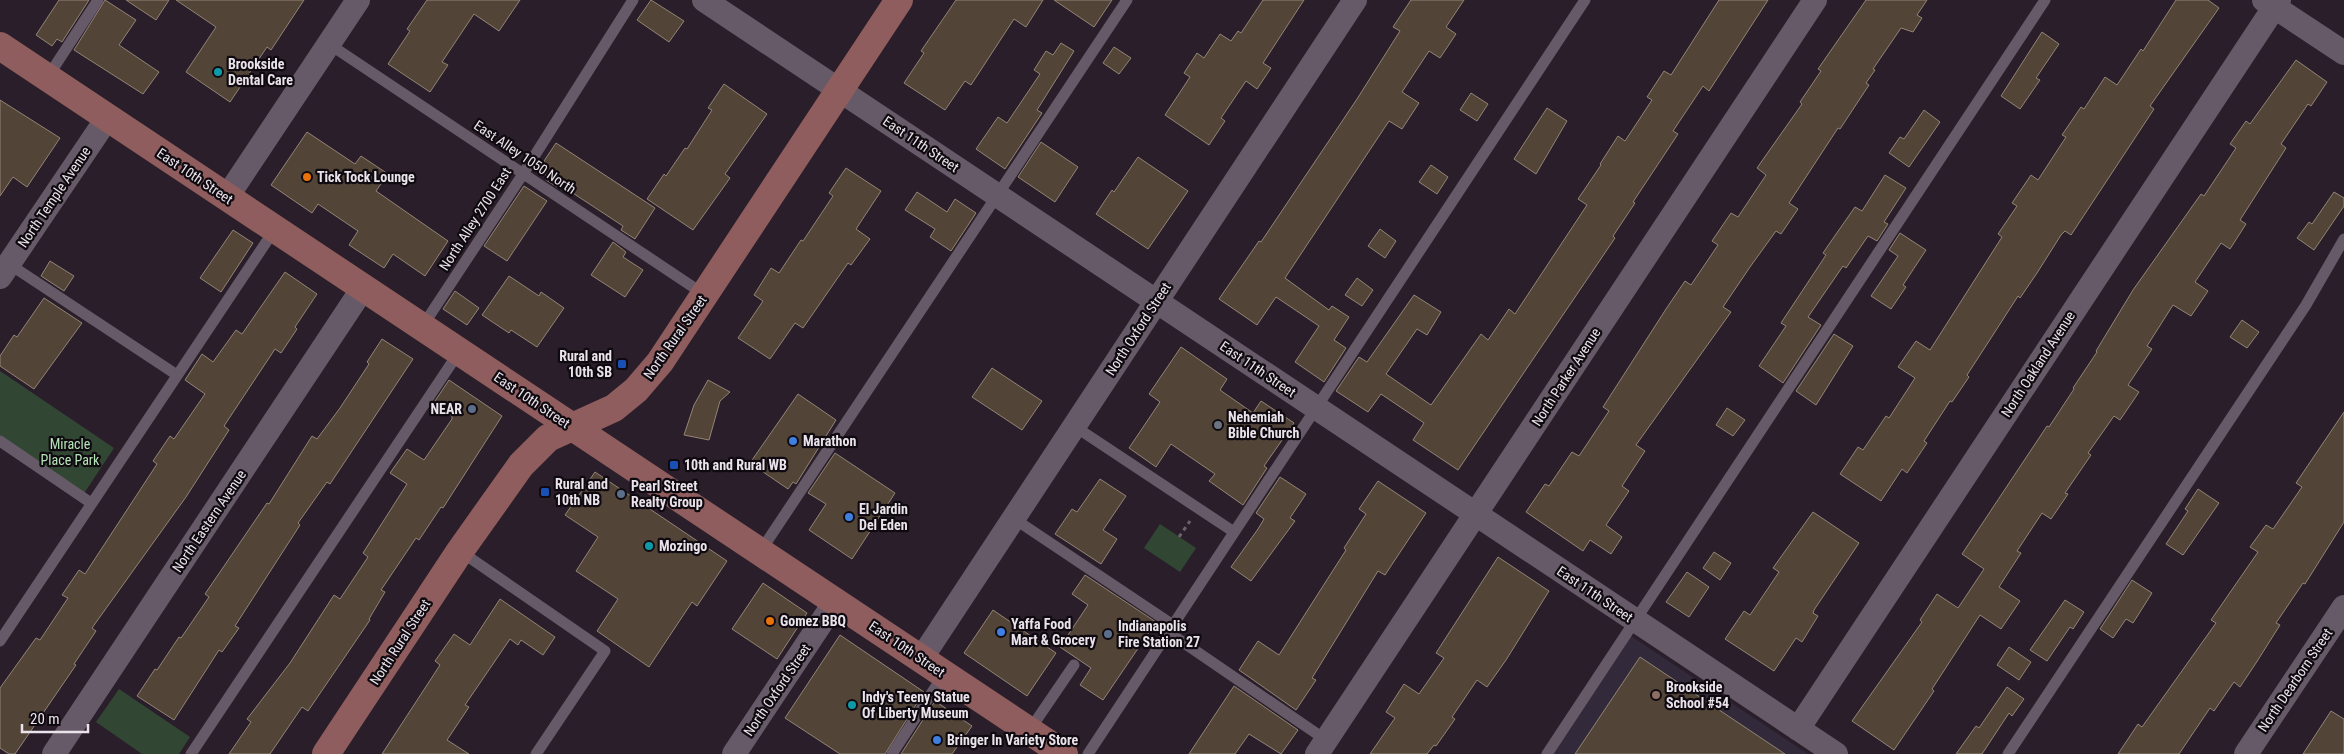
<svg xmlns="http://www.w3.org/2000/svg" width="2344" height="754" viewBox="0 0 2344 754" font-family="'Roboto Condensed',sans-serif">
	<rect width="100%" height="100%" fill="#2a1e2a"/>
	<path fill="#322a3a" d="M 1631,636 L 1808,754 L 1552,754 Z"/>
	<path fill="#324733" d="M 0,371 L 114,448 L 83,495 L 0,438 Z
		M 1160,524 L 1196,548 L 1180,572 L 1144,548 Z
		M 119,689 L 190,737 L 179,754 L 142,754 L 96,722 Z"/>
	<path fill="#524538" stroke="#938476" d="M 59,0 L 89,0 L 62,42 L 57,39 L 52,46 L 36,35 Z
		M 105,0 L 136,20 L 119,45 L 159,72 L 143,94 L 74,50 Z
		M 126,0 L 169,0 L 156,20 Z
		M 176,0 L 304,0 L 271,50 L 267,47 L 230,102 L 186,72 L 216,27 Z
		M 427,0 L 520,0 L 499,31 L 474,14 L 442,62 L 448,65 L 430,92 L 388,64 L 410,31 L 407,29 Z
		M 651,0 L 684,21 L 669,42 L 637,20 Z
		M 956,0 L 1043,0 L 1026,27 L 1014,19 L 971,85 L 965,81 L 945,110 L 904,83 L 924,53 L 921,51 Z
		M 1054,0 L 1112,0 L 1094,27 Z
		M 1263,0 L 1304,0 L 1263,63 L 1271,68 L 1257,89 L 1246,81 L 1221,118 L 1225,121 L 1209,145 L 1165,115 L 1190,77 L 1184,73 L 1197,53 L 1204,58 L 1220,34 L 1231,41 L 1238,31 L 1241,33 Z
		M 1411,0 L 1464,0 L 1446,27 L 1456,34 L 1440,58 L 1429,51 L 1402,92 L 1419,103 L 1402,129 L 1389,121 L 1285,278 L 1329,310 L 1332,306 L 1349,317 L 1334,340 L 1346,348 L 1324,382 L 1295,362 L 1319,326 L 1276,297 L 1257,325 L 1219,299 L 1259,241 L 1261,242 L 1357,99 L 1400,31 L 1393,27 Z
		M 1719,0 L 1768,0 L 1709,91 L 1703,86 L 1673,131 L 1678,134 L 1633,202 L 1635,203 L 1613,236 L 1615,238 L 1458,470 L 1413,440 L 1424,423 L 1381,394 L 1368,412 L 1336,391 L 1359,357 L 1367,362 L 1414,295 L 1441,312 L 1427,335 L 1417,329 L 1386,374 L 1431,405 L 1481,334 L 1488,340 L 1509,309 L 1515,314 L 1587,205 L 1578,199 L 1601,165 L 1600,164 L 1618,136 L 1625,141 L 1652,100 L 1647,97 L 1664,71 L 1671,75 Z
		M 1866,0 L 1927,0 L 1917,15 L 1922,18 L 1913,32 L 1901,28 L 1873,69 L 1875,70 L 1866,83 L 1869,85 L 1840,129 L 1838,128 L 1789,203 L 1798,209 L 1781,234 L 1776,231 L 1750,267 L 1723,307 L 1731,312 L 1636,445 L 1645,451 L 1622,486 L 1629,491 L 1606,525 L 1622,537 L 1611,554 L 1590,540 L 1583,551 L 1526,512 L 1545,484 L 1549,486 L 1572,452 L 1579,456 L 1609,411 L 1603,407 L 1666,309 L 1685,281 L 1691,285 L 1718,245 L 1712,241 L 1731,213 L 1738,217 L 1766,175 L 1757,168 L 1802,104 L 1800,102 L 1821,71 L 1818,69 Z
		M 2176,0 L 2208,0 L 2219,8 L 2150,106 L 2154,109 L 2071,235 L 2065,231 L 2061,235 L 2037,273 L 2020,298 L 2018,296 L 1991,338 L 1967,375 L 1969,377 L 1952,402 L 1950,401 L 1924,441 L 1927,443 L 1907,473 L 1902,469 L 1881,501 L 1840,474 L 1858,447 L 1863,450 L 1886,416 L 1889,418 L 1915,378 L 1898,367 L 1916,341 L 1930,350 L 2002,237 L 1998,234 L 2017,206 L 2012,203 L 2031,175 L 2038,180 L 2066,137 L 2062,135 L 2081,107 L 2084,109 L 2105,77 L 2117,85 L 2141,49 L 2143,51 Z
		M 2042,32 L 2059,44 L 2036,78 L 2040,80 L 2020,109 L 2001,96 Z
		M 1061,43 L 1074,51 L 1037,110 L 1042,113 L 1005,169 L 976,149 L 998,117 L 1007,123 L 1040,74 L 1034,70 L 1046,51 L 1053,55 Z
		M 1114,47 L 1131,58 L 1119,74 L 1103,63 Z
		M 2296,60 L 2327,82 L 2311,106 L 2308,104 L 2281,144 L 2286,148 L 2240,220 L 2246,224 L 2230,249 L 2221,243 L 2195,282 L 2208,291 L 2191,316 L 2173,305 L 2147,346 L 2152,349 L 2128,385 L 2139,392 L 2120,420 L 2114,416 L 2088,453 L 2091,455 L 2065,493 L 2068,494 L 2051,519 L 2042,513 L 2017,551 L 2021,553 L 1999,587 L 2020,601 L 2001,629 L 1980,615 L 1932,689 L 1934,691 L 1894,750 L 1852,721 L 1922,622 L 1920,620 L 1937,594 L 1958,608 L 1984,569 L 1962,554 L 2047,426 L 2049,427 L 2074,389 L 2073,388 L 2097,352 L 2096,351 L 2133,290 L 2201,194 L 2204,196 L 2236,148 L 2230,144 L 2246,121 L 2250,124 Z
		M 724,84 L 767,114 L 725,174 L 730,178 L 693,230 L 647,199 L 664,174 L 666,176 L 685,148 L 687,149 L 712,110 L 708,108 Z
		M 1471,93 L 1488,104 L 1477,121 L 1460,110 Z
		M 0,100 L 60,138 L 27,187 L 13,177 L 0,196 Z
		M 1547,108 L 1567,121 L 1536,174 L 1514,159 Z
		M 1924,110 L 1940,122 L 1909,167 L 1889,153 L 1900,137 L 1904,139 Z
		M 307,132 L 355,164 L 361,156 L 388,174 L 376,191 L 448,241 L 425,276 L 393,254 L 384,268 L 349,245 L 358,231 L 318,204 L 312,213 L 271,185 Z
		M 1041,142 L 1078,167 L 1055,202 L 1018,177 Z
		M 556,143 L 655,208 L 635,239 L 621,230 L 623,226 L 559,184 L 557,187 L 546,180 L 544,161 Z
		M 1138,157 L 1188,191 L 1148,249 L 1096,214 L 1112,190 L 1114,192 Z
		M 1431,165 L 1448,177 L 1437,194 L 1419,182 Z
		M 846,168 L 881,191 L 856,229 L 870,239 L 851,265 L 848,263 L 803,328 L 795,323 L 770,359 L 738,338 L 763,301 L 754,295 L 771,268 L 779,273 L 801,240 L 803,241 L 833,196 L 829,193 Z
		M 1885,175 L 1906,188 L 1884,222 L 1888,224 L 1877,241 L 1868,236 L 1846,268 L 1843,266 L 1808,317 L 1821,325 L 1783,383 L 1759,366 L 1786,326 L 1781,323 L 1826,255 L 1823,253 L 1834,237 L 1855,207 L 1862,211 Z
		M 524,186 L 547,201 L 507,261 L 484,246 Z
		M 917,192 L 947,212 L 955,199 L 976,213 L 951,251 L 930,237 L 935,229 L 905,210 Z
		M 2334,192 L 2344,198 L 2344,206 L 2314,250 L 2297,238 L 2309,222 L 2312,224 Z
		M 1380,229 L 1396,241 L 1385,258 L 1368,246 Z
		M 233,230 L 253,243 L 221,292 L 200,278 Z
		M 1900,233 L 1926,250 L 1903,285 L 1906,287 L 1891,309 L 1871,296 L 1898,256 L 1889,250 Z
		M 613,242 L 626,252 L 623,257 L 643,270 L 625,297 L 591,275 Z
		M 50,261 L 74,276 L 64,291 L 41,276 Z
		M 285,272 L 317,294 L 295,327 L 297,329 L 281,353 L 275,349 L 224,426 L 229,430 L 186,497 L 92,628 L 96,631 L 74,664 L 76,665 L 15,754 L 9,754 L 0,748 L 0,688 L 36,638 L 40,640 L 68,598 L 62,595 L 79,570 L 85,574 L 157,464 L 153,461 L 170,436 L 174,439 L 205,394 L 185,380 L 202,354 L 213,362 L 236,330 L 242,334 Z
		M 509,276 L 539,296 L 541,292 L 564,308 L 537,347 L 511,330 L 509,333 L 482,315 Z
		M 1357,278 L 1373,290 L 1362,306 L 1345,295 Z
		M 455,291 L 479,308 L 467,325 L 443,309 Z
		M 44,298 L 82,323 L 34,389 L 0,366 L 0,356 L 14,335 L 17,337 Z
		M 2242,320 L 2259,332 L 2247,348 L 2230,337 Z
		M 1834,334 L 1853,346 L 1816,405 L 1796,391 Z
		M 382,339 L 413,359 L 330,484 L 327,482 L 298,523 L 300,525 L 235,626 L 239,628 L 222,652 L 219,650 L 174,720 L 137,696 L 155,669 L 157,670 L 179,637 L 181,638 L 209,597 L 205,594 L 267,503 L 269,504 L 312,436 L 317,439 L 340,408 L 369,364 L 367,362 Z
		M 1181,347 L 1227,379 L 1220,390 L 1253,413 L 1261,401 L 1294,423 L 1264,466 L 1267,468 L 1243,505 L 1209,481 L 1215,474 L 1171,444 L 1156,467 L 1129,448 L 1160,402 L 1149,394 Z
		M 992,368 L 1042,401 L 1022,430 L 972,397 Z
		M 449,380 L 502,416 L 443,508 L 441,507 L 419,540 L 416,538 L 381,590 L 385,592 L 369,619 L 370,620 L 308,711 L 302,707 L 270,754 L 229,754 L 251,722 L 247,719 L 290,663 L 334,595 L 340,599 L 368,557 L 363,553 L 407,484 L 390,473 L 407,449 L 424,460 L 452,419 L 452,416 L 433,404 Z
		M 708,380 L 730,392 L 720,401 L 709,440 L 684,435 L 694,405 Z
		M 798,394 L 836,420 L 796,484 L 793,482 L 788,489 L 750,463 Z
		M 1727,408 L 1745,420 L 1733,436 L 1716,425 Z
		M 2344,412 L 2344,522 L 2305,584 L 2303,583 L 2276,623 L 2280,625 L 2256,663 L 2240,687 L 2234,682 L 2214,711 L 2210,708 L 2179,754 L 2118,754 L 2138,724 L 2142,727 L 2216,623 L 2211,620 L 2258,552 L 2250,547 L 2266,525 L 2273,529 L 2302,487 L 2296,483 Z
		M 835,453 L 895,493 L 852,559 L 809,530 L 826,504 L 808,493 Z
		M 595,472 L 727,561 L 697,606 L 692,602 L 649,667 L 597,631 L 618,599 L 576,571 L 598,537 L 565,515 Z
		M 1280,477 L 1306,494 L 1290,518 L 1295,521 L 1251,581 L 1231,567 L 1258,529 L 1264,519 L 1256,513 Z
		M 1100,479 L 1126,496 L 1103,530 L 1117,539 L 1101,564 L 1055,534 L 1072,509 L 1077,512 Z
		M 1378,481 L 1426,513 L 1385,575 L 1378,571 L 1312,678 L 1316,680 L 1296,710 L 1239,670 L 1258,641 L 1279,655 L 1346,550 L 1344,548 L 1366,514 L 1359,509 Z
		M 2198,489 L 2219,503 L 2183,555 L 2166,544 L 2188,511 L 2185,509 Z
		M 1813,512 L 1859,543 L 1814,610 L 1813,613 L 1818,616 L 1802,642 L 1796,638 L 1774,671 L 1725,639 L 1744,611 L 1750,615 L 1779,572 L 1773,568 Z
		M 1714,552 L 1731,563 L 1720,580 L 1703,568 Z
		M 1498,557 L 1549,591 L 1506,660 L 1487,687 L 1477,680 L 1452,717 L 1455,719 L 1436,746 L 1434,745 L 1427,754 L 1370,754 L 1395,718 L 1386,712 L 1404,684 L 1419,694 L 1444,658 L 1436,653 Z
		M 1687,572 L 1709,587 L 1689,617 L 1666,602 Z
		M 1085,575 L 1156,622 L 1103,700 L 1080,685 L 1091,668 L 1060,647 L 1088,605 L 1072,594 Z
		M 2132,580 L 2152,593 L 2133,623 L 2126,619 L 2113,638 L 2100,629 Z
		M 763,583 L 807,613 L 777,659 L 732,629 Z
		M 500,599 L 555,637 L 543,655 L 521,640 L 518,645 L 510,639 L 465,705 L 469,707 L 447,740 L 469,754 L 382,754 L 440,665 L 435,661 L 454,634 L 470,645 Z
		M 2065,600 L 2084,612 L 2073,629 L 2070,627 L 2047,661 L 2030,650 Z
		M 993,610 L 1056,653 L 1027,696 L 964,653 Z
		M 840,635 L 924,692 L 885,754 L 840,754 L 785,718 Z
		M 2009,647 L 2031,662 L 2019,680 L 1997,665 Z
		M 1640,657 L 1785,754 L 1575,754 Z
		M 1234,686 L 1298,730 L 1281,754 L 1249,734 L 1235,754 L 1189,754 Z
		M 2007,687 L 2024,699 L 2012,716 L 2009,713 L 1982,754 L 1956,754 L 1976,726 L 1979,728 Z
		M 935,701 L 972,726 L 952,754 L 901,754 Z
		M 2331,711 L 2344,719 L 2344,754 L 2303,754 Z"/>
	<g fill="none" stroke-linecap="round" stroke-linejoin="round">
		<path stroke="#6c626c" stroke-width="3" stroke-dasharray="4 4" stroke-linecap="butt" d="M 1179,537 L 1190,521"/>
		<path stroke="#675a68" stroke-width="11" d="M 329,44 L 705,295
			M 47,78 L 98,0
			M 6,262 L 177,375
			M 422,327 L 523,174 L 633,0
			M 1074,426 L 1234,532
			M 0,441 L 91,503
			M 1013,518 L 1173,625
			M 460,551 L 605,651 L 536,754
			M 760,552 L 1127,0
			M 1168,632 L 1326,740
			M 0,641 L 275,229
			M 1029,731 L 1074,665
			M 191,754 L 459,352
			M 892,754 L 944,674
			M 1088,754 L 1585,0
			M 1547,754 L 2045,0
			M 2008,754 L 2306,305 L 2344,239"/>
		<path stroke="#675a68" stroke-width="24" d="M 704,0 L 1836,754
			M 2264,0 L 2344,53
			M 227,197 L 358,0
			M 0,277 L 108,117
			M 921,659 L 1355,0
			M 1798,729 L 2279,0
			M 54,754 L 363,288
			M 734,754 L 835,602
			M 1317,754 L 1815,0
			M 2246,754 L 2344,607"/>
		<path stroke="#8f5d5d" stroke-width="28" d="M 0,46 L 1064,754
			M 326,754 L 460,551 L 521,465 L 548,438 L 614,408 L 636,390 L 660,362 L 899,0"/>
	</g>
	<g fill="#0f9aa8" stroke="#0f0a10" stroke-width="2">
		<circle cx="218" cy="72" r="5"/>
		<circle cx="649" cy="546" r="5"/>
		<circle cx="852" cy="705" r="5"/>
	</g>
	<g fill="#e8710a" stroke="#0f0a10" stroke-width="2">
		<circle cx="307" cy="177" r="5"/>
		<circle cx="770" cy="621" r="5"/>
	</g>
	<g fill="#1a4fb4" stroke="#0f0a10" stroke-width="2">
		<rect x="617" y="359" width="10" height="10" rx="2.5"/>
		<rect x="669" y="460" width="10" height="10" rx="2.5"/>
		<rect x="540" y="487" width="10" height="10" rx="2.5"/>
	</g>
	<g fill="#5c6f8a" stroke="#0f0a10" stroke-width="2">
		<circle cx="472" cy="409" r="5"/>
		<circle cx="621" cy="494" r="5"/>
		<circle cx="1108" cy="634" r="5"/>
	</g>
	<circle fill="#6b7280" stroke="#0f0a10" stroke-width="2" cx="1218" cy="425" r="5"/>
	<g fill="#3f7fe0" stroke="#0f0a10" stroke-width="2">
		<circle cx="793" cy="441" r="5"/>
		<circle cx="849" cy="517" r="5"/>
		<circle cx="1001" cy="632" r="5"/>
		<circle cx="937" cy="740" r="5"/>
	</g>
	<circle fill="#8d6e63" stroke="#0f0a10" stroke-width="2" cx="1656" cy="695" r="5"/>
	<g text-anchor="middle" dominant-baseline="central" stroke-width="4.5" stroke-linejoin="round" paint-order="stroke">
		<g font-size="14" font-weight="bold" fill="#ebe3eb" stroke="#0f0a10" text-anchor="start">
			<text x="228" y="64">Brookside<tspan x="228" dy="16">Dental Care</tspan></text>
			<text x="317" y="177">Tick Tock Lounge</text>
			<text x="612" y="356" text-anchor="end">Rural and<tspan x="612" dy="16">10th SB</tspan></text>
			<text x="462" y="409" text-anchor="end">NEAR</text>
			<text x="1228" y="417">Nehemiah<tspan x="1228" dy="16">Bible Church</tspan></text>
			<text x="803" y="441">Marathon</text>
			<text x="684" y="465">10th and Rural WB</text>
			<text x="555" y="484">Rural and<tspan x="555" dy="16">10th NB</tspan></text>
			<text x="631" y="486">Pearl Street<tspan x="631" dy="16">Realty Group</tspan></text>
			<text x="859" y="509">El Jardin<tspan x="859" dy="16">Del Eden</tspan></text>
			<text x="659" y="546">Mozingo</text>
			<text x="780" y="621">Gomez BBQ</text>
			<text x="1011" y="624">Yaffa Food<tspan x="1011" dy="16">Mart &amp; Grocery</tspan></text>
			<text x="1118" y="626">Indianapolis<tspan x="1118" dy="16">Fire Station 27</tspan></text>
			<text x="1666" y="687">Brookside<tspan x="1666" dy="16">School #54</tspan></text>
			<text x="862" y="697">Indy's Teeny Statue<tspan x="862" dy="16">Of Liberty Museum</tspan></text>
			<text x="947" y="740">Bringer In Variety Store</text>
		</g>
		<g font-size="14" fill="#ebe3eb" stroke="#0f0a10">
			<text transform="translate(921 144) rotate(34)">East 11th Street</text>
			<text transform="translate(525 157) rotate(34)">East Alley 1050 North</text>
			<text transform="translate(195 176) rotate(34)">East 10th Street</text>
			<text transform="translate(54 197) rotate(-56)">North Temple Avenue</text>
			<text transform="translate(475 219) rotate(-57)">North Alley 2700 East</text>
			<text transform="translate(1138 329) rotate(-57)">North Oxford Street</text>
			<text transform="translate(675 337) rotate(-55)">North Rural Street</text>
			<text transform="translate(2038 364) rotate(-57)">North Oakland Avenue</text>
			<text transform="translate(1258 369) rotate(34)">East 11th Street</text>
			<text transform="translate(1566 377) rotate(-57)">North Parker Avenue</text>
			<text transform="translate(532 400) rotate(34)">East 10th Street</text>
			<text transform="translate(209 521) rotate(-56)">North Eastern Avenue</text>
			<text transform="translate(1595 594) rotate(34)">East 11th Street</text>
			<text transform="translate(400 642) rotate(-57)">North Rural Street</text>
			<text transform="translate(907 649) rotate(34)">East 10th Street</text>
			<text transform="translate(2295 680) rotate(-56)">North Dearborn Street</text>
			<text transform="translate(777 690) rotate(-56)">North Oxford Street</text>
		</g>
		<g font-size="14" fill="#b3e3b6" stroke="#0f0a10">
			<text x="70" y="444">Miracle<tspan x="70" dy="16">Place Park</tspan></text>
		</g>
	</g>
	<path d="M22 724v8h66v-8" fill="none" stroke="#ebe3eb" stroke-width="2.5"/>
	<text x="30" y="724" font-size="15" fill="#ebe3eb" stroke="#0f0a10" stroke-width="4" paint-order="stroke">20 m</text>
</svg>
